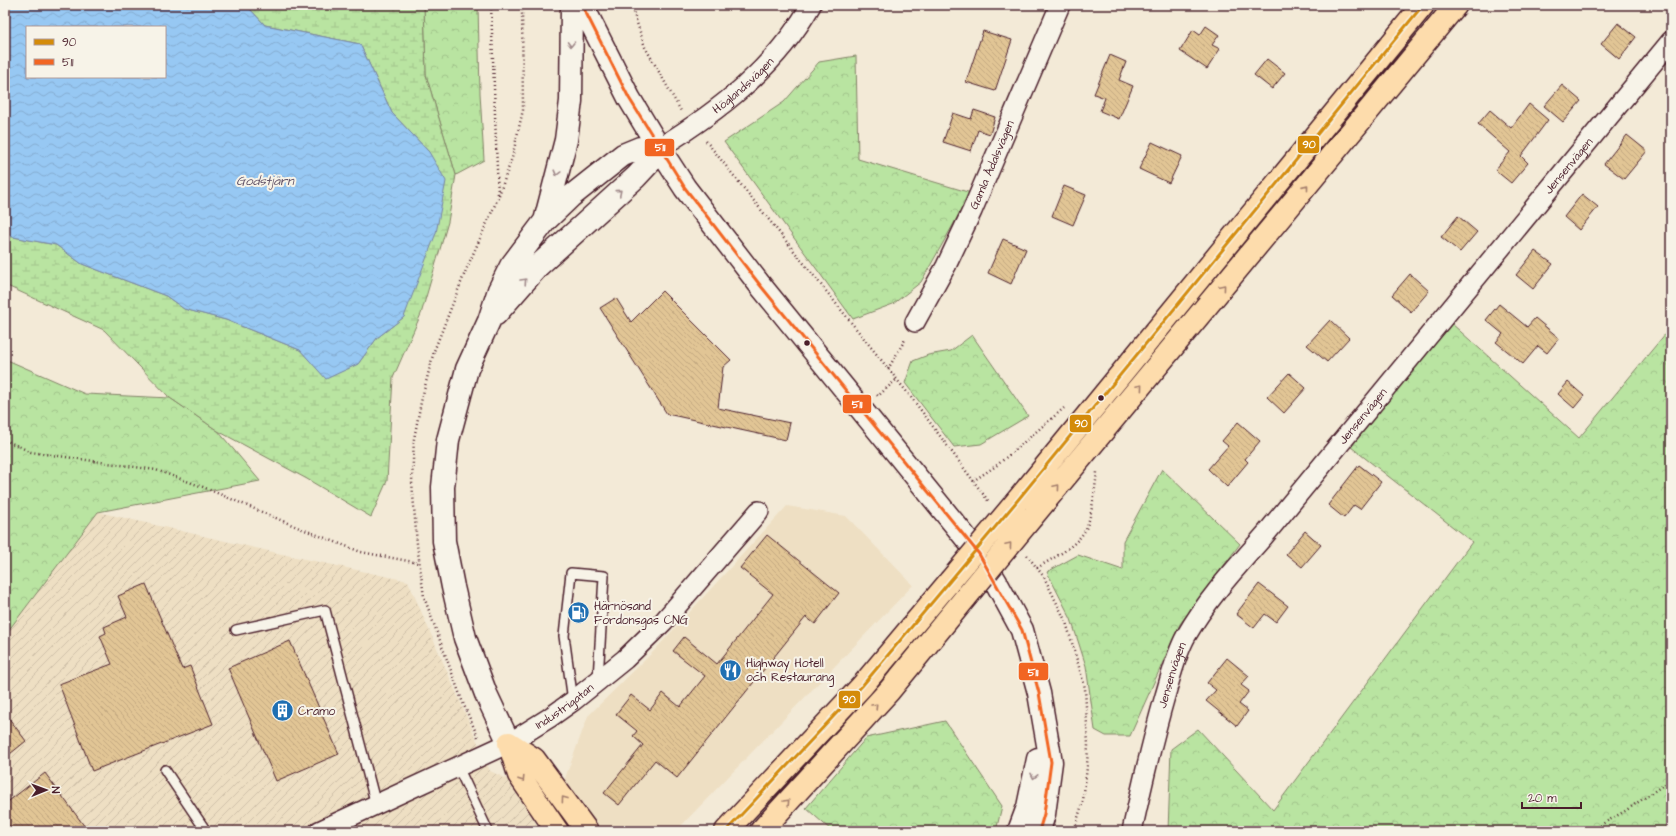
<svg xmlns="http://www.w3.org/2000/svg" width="1676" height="836" viewBox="0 0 1676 836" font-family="'Architects Daughter',sans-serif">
	<defs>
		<pattern id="industrial-furrows" width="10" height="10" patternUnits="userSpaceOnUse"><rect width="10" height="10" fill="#eedfc3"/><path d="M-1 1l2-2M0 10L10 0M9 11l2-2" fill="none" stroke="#cebfa8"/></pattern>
		<pattern id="forest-crowns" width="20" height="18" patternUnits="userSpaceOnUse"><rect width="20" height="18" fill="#b9e4a1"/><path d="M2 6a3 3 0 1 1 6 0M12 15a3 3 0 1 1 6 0" fill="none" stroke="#a1c38b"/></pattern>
		<pattern id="wetland-marsh" width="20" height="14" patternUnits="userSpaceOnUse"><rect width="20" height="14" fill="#b9e4a1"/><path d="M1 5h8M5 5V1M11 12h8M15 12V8" fill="none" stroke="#a1c38b"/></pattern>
		<pattern id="water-waves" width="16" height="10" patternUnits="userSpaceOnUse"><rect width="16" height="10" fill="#97c8f3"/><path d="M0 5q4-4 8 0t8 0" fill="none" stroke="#84abd0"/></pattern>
		<pattern id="building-back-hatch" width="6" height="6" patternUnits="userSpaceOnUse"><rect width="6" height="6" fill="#e1c595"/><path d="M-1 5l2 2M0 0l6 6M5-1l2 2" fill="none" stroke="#c3a981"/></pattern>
	</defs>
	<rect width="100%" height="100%" fill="#f3ead7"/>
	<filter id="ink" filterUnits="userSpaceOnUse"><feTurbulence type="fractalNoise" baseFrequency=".025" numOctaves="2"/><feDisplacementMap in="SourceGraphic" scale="8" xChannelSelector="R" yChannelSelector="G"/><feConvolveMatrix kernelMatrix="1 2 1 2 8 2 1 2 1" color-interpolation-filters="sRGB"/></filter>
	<g filter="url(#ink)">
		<path fill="#eedfc3" d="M 787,506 L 846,516 L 913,585 L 676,831 L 599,831 L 564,781 L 588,716 L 653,652 Z"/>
		<path fill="url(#industrial-furrows)" d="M 98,512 L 277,553 L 408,581 L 490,771 L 514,782 L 540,831 L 5,831 L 5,635 Z"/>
		<path fill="url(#forest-crowns)" stroke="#828266" d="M 424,5 L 478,5 L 480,93 L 484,160 L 456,175 L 426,75 Z
			M 856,56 L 858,159 L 971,193 L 921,282 L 893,304 L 853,319 L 724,142 L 784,102 L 819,62 Z
			M 1451,323 L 1579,438 L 1671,327 L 1671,831 L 1168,831 L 1171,749 L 1198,729 L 1273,810 L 1472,542 L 1351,447 Z
			M 972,335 L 1028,416 L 981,444 L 954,447 L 905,383 L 913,361 L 928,355 L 951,351 Z
			M 5,359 L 85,394 L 170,398 L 218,431 L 260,481 L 98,512 L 5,635 Z
			M 1162,469 L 1240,544 L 1180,624 L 1130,736 L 1106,736 L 1095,730 L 1086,666 L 1071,619 L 1047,572 L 1078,555 L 1123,570 L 1123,541 Z
			M 945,721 L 1002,806 L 996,831 L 832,831 L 806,808 L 866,738 Z"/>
		<path fill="url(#wetland-marsh)" stroke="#828266" d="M 246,5 L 424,5 L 426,75 L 456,175 L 448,222 L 421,314 L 393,378 L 387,481 L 371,517 L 307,479 L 218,431 L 170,398 L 104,330 L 5,285 L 5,234 L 8,236 L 56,245 L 82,264 L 166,296 L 184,309 L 226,320 L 300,350 L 326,378 L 358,364 L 377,338 L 404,317 L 429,152 L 392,113 L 360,44 L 265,25 Z"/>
		<path fill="url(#water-waves)" stroke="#7884a3" fill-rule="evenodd" d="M 5,5 L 246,5 L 265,25 L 360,44 L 392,113 L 429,152 L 446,181 L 436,233 L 404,317 L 377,338 L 358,364 L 326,379 L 300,350 L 226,320 L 184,309 L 166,296 L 82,264 L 56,245 L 8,236 L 5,234 ZM 27,27 L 165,27 L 165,77 L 27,77 Z"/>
		<path fill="url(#building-back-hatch)" stroke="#4a1f2b" d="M 1618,23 L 1636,37 L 1619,59 L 1601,44 Z
			M 1206,26 L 1219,35 L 1212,45 L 1220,49 L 1207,69 L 1180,51 L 1193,30 L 1200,35 Z
			M 983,31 L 1012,40 L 995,91 L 966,82 Z
			M 1110,55 L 1126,62 L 1119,80 L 1133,86 L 1119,119 L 1100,111 L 1105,98 L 1094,94 Z
			M 1267,59 L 1285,73 L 1272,89 L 1254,75 Z
			M 1562,85 L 1581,101 L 1563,122 L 1544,106 Z
			M 1529,104 L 1548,120 L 1521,156 L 1528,163 L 1511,183 L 1495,170 L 1510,152 L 1478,124 L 1490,110 L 1511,128 Z
			M 974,110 L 995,117 L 990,134 L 978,130 L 971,151 L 943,142 L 953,113 L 971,119 Z
			M 1627,135 L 1647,151 L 1624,179 L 1604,164 Z
			M 1152,142 L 1182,156 L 1169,183 L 1139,169 Z
			M 1064,186 L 1086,195 L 1073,225 L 1052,216 Z
			M 1582,194 L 1598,207 L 1579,230 L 1564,217 Z
			M 1458,216 L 1477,232 L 1460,252 L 1441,237 Z
			M 1003,239 L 1026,249 L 1011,284 L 988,273 Z
			M 1535,251 L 1553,264 L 1533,289 L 1516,275 Z
			M 1410,274 L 1429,291 L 1411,312 L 1392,295 Z
			M 662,291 L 731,360 L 723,367 L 718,408 L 790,423 L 786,440 L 667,414 L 600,308 L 616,298 L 631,322 Z
			M 1499,304 L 1527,327 L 1535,318 L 1559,338 L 1547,353 L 1538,346 L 1523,364 L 1496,342 L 1503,334 L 1486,320 Z
			M 1330,320 L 1349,338 L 1327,362 L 1307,345 Z
			M 1289,373 L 1306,388 L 1284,413 L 1267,397 Z
			M 1568,382 L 1584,396 L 1574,408 L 1558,394 Z
			M 1238,422 L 1260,441 L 1245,459 L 1248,462 L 1227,487 L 1208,469 L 1228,446 L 1222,441 Z
			M 1359,465 L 1381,482 L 1360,509 L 1354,505 L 1344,518 L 1328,505 Z
			M 1305,531 L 1321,545 L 1302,567 L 1286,554 Z
			M 767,535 L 839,593 L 815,624 L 806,617 L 677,778 L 655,760 L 619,805 L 604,793 L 643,745 L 633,736 L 637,731 L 616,714 L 631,695 L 650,710 L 663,693 L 680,707 L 705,676 L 673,651 L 684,637 L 717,664 L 773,594 L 740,568 Z
			M 146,584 L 182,669 L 190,666 L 213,724 L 92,771 L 59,684 L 112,664 L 100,636 L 106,633 L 104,627 L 127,617 L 118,596 Z
			M 1259,584 L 1288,606 L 1276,622 L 1265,614 L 1254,628 L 1236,614 Z
			M 290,641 L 339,754 L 276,781 L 228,668 Z
			M 1227,658 L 1249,676 L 1241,685 L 1249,691 L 1239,704 L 1248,711 L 1237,726 L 1206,701 L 1216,690 L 1207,683 Z
			M 5,713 L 26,741 L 5,758 Z
			M 45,773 L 88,831 L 13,831 L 5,821 L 5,804 Z"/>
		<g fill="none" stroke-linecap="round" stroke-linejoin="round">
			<defs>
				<path id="service" d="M 236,630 L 325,610 L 376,805
					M 573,701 L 564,636 L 571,573 L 604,576 L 598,679
					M 458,767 L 488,831
					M 165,770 L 206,831"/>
				<g id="minor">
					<path id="s1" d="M 659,148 C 719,111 776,67 811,5"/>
					<path id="s2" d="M 915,322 L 946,266 L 972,211 L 1060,5"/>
					<path id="s3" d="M 319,831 L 509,743 L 549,718 L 573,701 L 625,659 L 663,622 L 759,511"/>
					<path id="s4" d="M 1132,831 C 1142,785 1152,741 1165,696 C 1171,676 1176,654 1186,636 C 1207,599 1237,567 1264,536 L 1671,41"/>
				</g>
				<path id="secondary" d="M 582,5 L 629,98 L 659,148 L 685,188 L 760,285 L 979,554 L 996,582 L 1022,630 L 1039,693 L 1051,762 L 1044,814 L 1039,831
					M 545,221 L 566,140 L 571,101 L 572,5
					M 496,314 L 539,265 L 636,177 L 651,161 L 659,148
					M 509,743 L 486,694 L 465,638 L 453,587 L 444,541 L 443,487 L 448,440 L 467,369 L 489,321 L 499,290 L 511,266 L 545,221 L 570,197 L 623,155 L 640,148 L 659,148
					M 1019,831 L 1028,807 L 1038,759"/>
				<path id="trunk" d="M 1017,501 L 1423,5
					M 1032,517 L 1456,5
					M 509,743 L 534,759 L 587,831
					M 509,743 L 519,775 L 557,831
					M 726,831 L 862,686 L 950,581
					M 761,831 L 889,691 L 966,597"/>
			</defs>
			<use href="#service" stroke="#4a1f2b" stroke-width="12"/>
			<use href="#minor" stroke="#4a1f2b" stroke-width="22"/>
			<use href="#secondary" stroke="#4a1f2b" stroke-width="25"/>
			<use href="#trunk" stroke="#4a1f2b" stroke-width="25"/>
			<path stroke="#4a1f2b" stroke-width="2.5" stroke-dasharray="1 3" stroke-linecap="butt" d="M 491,5 L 498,196
				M 631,5 L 645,47 L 681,111
				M 706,141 L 914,401 L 989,502
				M 888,369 L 906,338
				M 877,395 L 878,396 L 896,380
				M 5,440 L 31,452 L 156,470 L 203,487 L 297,527 L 361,552 L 419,563
				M 973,481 L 996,466 L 1064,408
				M 1027,555 L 1044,577 L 1066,622 L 1085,688 L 1088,745 L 1087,767 L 1083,801 L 1074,831
				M 1037,568 C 1053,558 1074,548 1084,532 C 1092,520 1095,487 1097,472
				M 478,737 L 463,703 L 424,597 L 417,544 L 412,482 L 414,439 L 421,402 L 434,351 L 466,270 L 498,198 L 512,158 L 523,110 L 522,5
				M 1595,831 L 1597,827 L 1625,811 L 1671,780"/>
			<use href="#service" stroke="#f7f3e8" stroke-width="9"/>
			<use href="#minor" stroke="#f7f3e8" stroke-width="19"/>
			<use href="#secondary" stroke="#f7f3e8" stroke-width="22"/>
			<use href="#trunk" stroke="#fddcac" stroke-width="22"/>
			<defs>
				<path id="trunk-bridge" d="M 950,581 L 1017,501
					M 966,597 L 1032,517"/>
			</defs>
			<use href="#trunk-bridge" stroke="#4a1f2b" stroke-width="25" stroke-linecap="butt"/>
			<use href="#trunk-bridge" stroke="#fddcac" stroke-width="22"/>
			<defs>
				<path id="bus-1" d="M 726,831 L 862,686 L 1017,501 L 1423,5"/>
				<path id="bus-2" d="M 582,5 L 629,98 L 685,188 L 760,285 L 979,554 L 1022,630 L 1039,693 L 1051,762 L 1044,814 L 1039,831"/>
			</defs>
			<use href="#bus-1" stroke="#f7f3e8" stroke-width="6"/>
			<use href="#bus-2" stroke="#f7f3e8" stroke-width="6"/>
			<use href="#bus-1" stroke="#d48b09" stroke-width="3"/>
			<use href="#bus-2" stroke="#f26522" stroke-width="3"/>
		</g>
		<defs><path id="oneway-chevron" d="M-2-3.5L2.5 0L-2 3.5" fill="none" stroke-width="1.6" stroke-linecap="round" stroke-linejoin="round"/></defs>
		<g stroke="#a0898a">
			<use href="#oneway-chevron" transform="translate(571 44) rotate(91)"/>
			<use href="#oneway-chevron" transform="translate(557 173) rotate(105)"/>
			<use href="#oneway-chevron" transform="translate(619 192) rotate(-41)"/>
			<use href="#oneway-chevron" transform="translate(524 281) rotate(-47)"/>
			<use href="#oneway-chevron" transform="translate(1034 776) rotate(102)"/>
		</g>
		<g stroke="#a47e6c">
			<use href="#oneway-chevron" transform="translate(1306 187) rotate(-51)"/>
			<use href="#oneway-chevron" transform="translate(1223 287) rotate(-50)"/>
			<use href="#oneway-chevron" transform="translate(1140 387) rotate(-50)"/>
			<use href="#oneway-chevron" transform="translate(1057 487) rotate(-50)"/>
			<use href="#oneway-chevron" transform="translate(1009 545) rotate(-50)"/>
			<use href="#oneway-chevron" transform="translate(875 706) rotate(-47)"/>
			<use href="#oneway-chevron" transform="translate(522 779) rotate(58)"/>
			<use href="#oneway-chevron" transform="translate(564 799) rotate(-126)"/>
			<use href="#oneway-chevron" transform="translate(787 802) rotate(-47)"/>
		</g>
	</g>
	<defs>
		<symbol id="fuel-disc" viewBox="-11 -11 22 22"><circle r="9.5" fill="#1f6fb2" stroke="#f7f3e8"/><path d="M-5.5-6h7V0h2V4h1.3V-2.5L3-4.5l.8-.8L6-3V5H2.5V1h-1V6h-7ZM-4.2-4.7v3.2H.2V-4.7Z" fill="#fff"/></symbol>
		<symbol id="restaurant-disc" viewBox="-11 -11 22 22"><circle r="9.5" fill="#1f6fb2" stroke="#f7f3e8"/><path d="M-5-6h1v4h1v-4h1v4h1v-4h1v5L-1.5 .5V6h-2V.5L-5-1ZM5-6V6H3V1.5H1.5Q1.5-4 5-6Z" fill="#fff"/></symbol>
		<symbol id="building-disc" viewBox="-11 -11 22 22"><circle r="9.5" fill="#1f6fb2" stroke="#f7f3e8"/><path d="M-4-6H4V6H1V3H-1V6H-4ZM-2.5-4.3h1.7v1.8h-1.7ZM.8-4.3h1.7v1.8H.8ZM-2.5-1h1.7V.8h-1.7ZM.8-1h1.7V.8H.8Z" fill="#fff"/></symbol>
	</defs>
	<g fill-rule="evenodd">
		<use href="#fuel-disc" x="566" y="600" width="25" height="25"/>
		<use href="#restaurant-disc" x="718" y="658" width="25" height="25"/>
		<use href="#building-disc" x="270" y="698" width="25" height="25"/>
	</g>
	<g fill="#4a1f2b" stroke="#f7f3e8" stroke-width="1.5">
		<circle cx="807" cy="343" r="3.5"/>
		<circle cx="1101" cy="398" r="3.5"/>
	</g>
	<g text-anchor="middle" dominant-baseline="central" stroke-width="4" stroke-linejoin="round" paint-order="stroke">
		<g font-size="12" fill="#4a1f2b" stroke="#f7f3e8">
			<text stroke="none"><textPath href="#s1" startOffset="105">Höglandsvägen</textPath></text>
			<text stroke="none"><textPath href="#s2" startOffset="175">Gamla Ådalsvägen</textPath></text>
			<text stroke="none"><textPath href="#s4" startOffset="809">Jensenvägen</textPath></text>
			<text stroke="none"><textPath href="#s4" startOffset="485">Jensenvägen</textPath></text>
			<text stroke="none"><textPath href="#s4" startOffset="161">Jensenvägen</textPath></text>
			<text stroke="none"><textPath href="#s3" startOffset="276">Industrigatan</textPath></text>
		</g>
		<g font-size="12" fill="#4a1f2b" stroke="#f7f3e8" text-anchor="start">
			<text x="594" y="606">Härnösand<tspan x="594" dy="14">Fordonsgas CNG</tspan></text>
			<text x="746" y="663">Highway Hotell<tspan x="746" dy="14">och Restaurang</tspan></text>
			<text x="298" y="711">Cramo</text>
		</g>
		<g font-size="13" font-style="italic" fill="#615267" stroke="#f7f3e8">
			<text x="265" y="181">Godstjärn</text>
		</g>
	</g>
	<g stroke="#f7f3e8" stroke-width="1.5">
		<rect x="1297" y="135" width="23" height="19" rx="4" fill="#d48b09"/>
		<rect x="644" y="138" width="31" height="19" rx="4" fill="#f26522"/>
		<rect x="842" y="394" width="30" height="20" rx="4" fill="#f26522"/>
		<rect x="1069" y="414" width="23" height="19" rx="4" fill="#d48b09"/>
		<rect x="1018" y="662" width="31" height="19" rx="4" fill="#f26522"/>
		<rect x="838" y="690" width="23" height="19" rx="4" fill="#d48b09"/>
	</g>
	<g font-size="11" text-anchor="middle" font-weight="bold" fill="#fff">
		<text x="1309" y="148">90</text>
		<text x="660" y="151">511</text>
		<text x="857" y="408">511</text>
		<text x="1081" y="427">90</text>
		<text x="1033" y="676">511</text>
		<text x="849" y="703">90</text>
	</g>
	<rect width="1676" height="836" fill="none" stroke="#f7f3e8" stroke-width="20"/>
	<rect x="10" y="10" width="1656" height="816" fill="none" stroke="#4a1f2b" stroke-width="1.5" filter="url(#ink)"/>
	<rect x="26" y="26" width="140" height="52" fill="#f7f3e8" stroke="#b29e9c"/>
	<rect x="34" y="39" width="20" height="6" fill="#d48b09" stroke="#b29e9c"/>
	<text x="62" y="46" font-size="12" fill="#4a1f2b">90</text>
	<rect x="34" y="59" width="20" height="6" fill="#f26522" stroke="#b29e9c"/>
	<text x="62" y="66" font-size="12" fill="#4a1f2b">511</text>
	<g transform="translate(46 790) rotate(89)" stroke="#f7f3e8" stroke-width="3" paint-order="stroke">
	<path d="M0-3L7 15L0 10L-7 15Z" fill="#4a1f2b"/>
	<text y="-6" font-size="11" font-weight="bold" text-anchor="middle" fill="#4a1f2b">N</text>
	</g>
	<path d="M1522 802v6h59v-6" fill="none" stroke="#4a1f2b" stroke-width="2"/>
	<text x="1528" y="802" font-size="12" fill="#4a1f2b" stroke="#f7f3e8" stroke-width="3" paint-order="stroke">20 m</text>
</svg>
